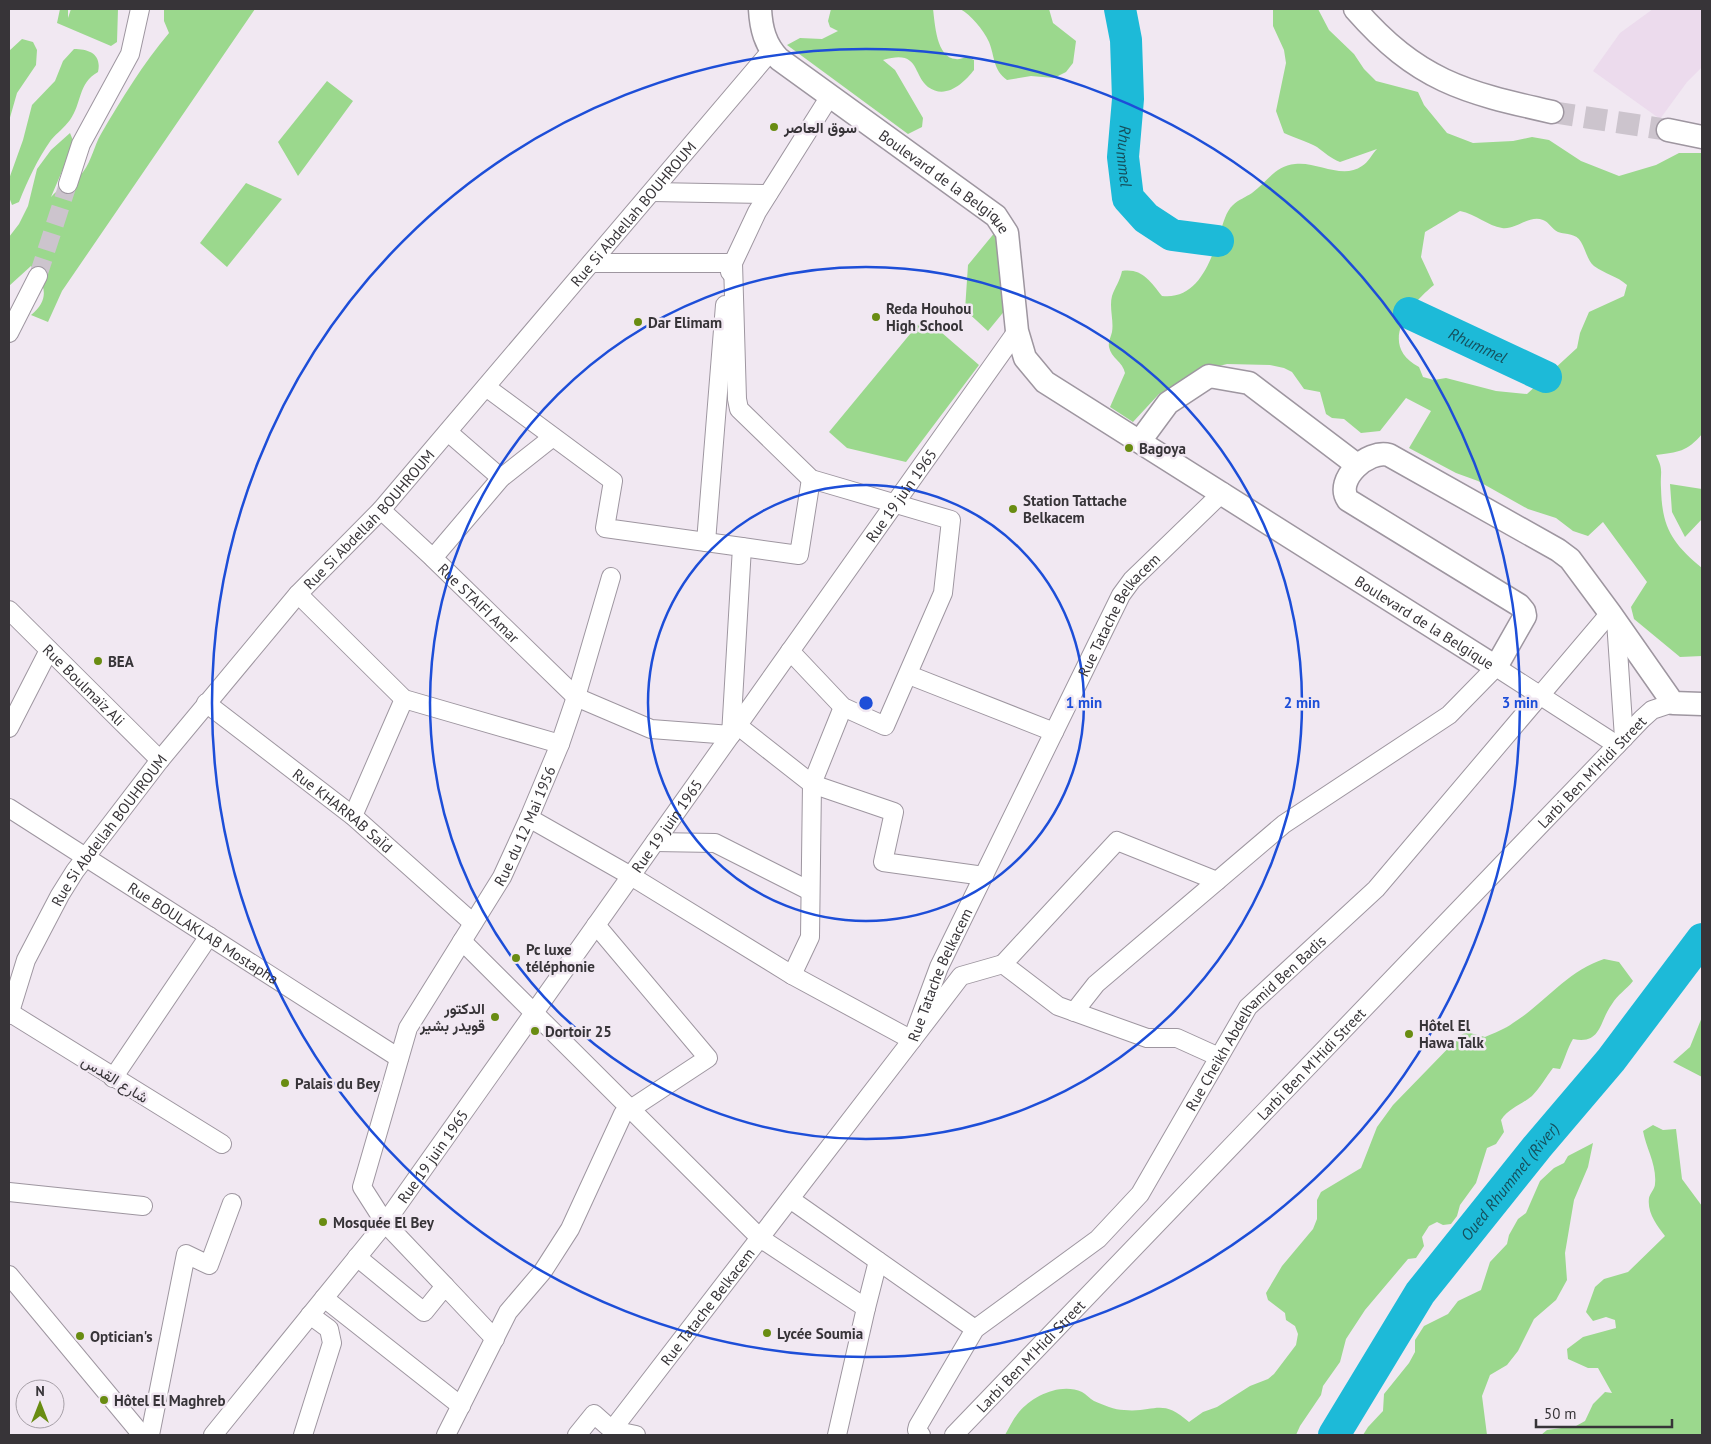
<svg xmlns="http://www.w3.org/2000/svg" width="1711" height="1444" viewBox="0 0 1711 1444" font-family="'PT Sans',Vazirmatn,sans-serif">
	<rect width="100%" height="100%" fill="#f1e8f2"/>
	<path fill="#ecdbed" d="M 1653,9 L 1702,9 L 1702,67 L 1687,82 L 1660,119 L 1593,71 L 1620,33 Z"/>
	<path fill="#9bd88d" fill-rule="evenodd" d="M 60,9 L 68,9 L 68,18 L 71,9 L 118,9 L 117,42 L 111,46 L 57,23 Z
		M 164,9 L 255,9 L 62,291 L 48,322 L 31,315 C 51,299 45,283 31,266 L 9,286 L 9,237 L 19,224 L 28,206 L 37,169 L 51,150 L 70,133 L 74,143 L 51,197 C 60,186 75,183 83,172 C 92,160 94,146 101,134 C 122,98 143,64 169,33 L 164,21 Z
		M 831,9 L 933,9 C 935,23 936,58 956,59 C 960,60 965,57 968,57 L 974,60 L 974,70 C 964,83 946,100 928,87 C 912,74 920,49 883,60 L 895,70 L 923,118 L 922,127 L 908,134 L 787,45 L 800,38 L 822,39 L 838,31 L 830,27 L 828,21 Z
		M 960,9 L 1049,9 L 1053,23 L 1076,41 L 1073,63 L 1066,72 L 1054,78 L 1031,76 L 1007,80 C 993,70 995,57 989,42 C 983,29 971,15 960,9 Z
		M 1273,9 L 1318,9 L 1329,30 L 1354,54 L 1364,69 L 1376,81 L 1418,92 L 1424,105 L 1447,133 L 1473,143 L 1513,141 L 1532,137 L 1549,140 L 1581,161 L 1619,176 L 1656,165 L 1679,153 L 1702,153 L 1702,434 C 1687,452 1678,452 1656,455 C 1664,471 1660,471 1661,488 C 1662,528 1672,543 1702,568 L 1702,656 L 1680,657 L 1634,619 L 1631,607 L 1647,582 L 1603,522 L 1588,536 L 1573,531 L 1556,518 L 1528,509 L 1478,481 L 1456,473 L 1409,448 L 1431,411 L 1406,398 L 1380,431 L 1361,433 L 1344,419 L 1332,418 L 1326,414 L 1320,392 L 1304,389 L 1292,372 L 1284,368 L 1270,365 L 1227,364 L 1207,369 L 1159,394 L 1133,422 L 1110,407 L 1125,373 C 1123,362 1111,358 1109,347 C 1108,341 1111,337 1112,332 C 1114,320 1109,308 1112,296 C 1115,287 1120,281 1122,271 C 1142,268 1150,281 1162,296 C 1198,300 1211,261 1220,233 C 1223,224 1226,211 1233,205 C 1238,200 1246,197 1252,193 C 1267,182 1275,166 1295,164 C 1317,161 1342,180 1362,166 C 1368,163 1372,154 1377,149 L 1340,162 C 1330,158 1325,153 1317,147 C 1309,142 1294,138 1284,133 L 1276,111 L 1286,63 L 1284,50 L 1273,26 ZM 1460,211 C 1476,214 1488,226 1502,228 C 1516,230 1530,214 1543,220 C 1549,222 1552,229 1558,232 C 1567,235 1576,233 1581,242 C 1586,250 1587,260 1594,266 C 1605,274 1617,276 1627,285 L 1624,296 L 1589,312 L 1580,333 L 1577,348 L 1527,394 L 1496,391 L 1446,378 L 1434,380 L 1423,377 L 1419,367 C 1378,345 1408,306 1434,285 L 1421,257 L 1425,232 Z
		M 22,39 L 33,42 L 37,50 L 36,65 L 17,93 L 9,121 L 9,51 Z
		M 74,49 C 89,49 102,54 98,72 C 78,83 82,103 70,120 C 64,128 57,133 51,140 C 37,160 28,180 19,202 L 12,205 L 9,197 L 9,179 L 23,140 L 32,105 L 55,81 L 63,61 Z
		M 327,81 L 353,101 L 298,176 L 278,142 Z
		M 246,183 L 282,199 L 227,267 L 200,243 Z
		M 996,231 L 1006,309 L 988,331 L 965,310 L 968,265 Z
		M 920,322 L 929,329 L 934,326 L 979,365 L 906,462 L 847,448 L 829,432 Z
		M 1670,484 L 1702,489 L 1702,519 L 1685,537 L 1672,512 Z
		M 1604,959 L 1619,962 L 1633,981 C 1626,990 1618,994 1612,1004 C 1599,1021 1602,1045 1573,1039 C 1567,1049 1565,1059 1560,1069 L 1553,1068 C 1546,1077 1540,1088 1532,1096 C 1521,1105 1509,1108 1501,1120 L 1504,1132 L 1496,1144 L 1487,1148 L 1476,1183 L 1460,1205 L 1457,1216 L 1451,1224 L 1443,1225 L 1437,1222 L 1429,1226 L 1422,1237 L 1424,1246 L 1416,1258 L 1408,1259 L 1365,1310 L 1346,1339 L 1340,1362 L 1323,1386 L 1321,1395 L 1300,1426 L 1296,1435 L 1005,1435 C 1009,1428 1013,1419 1019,1412 C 1032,1396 1061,1382 1082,1392 C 1086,1394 1090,1399 1094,1401 C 1103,1405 1115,1410 1124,1410 C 1155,1413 1161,1397 1189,1422 L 1203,1412 L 1217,1407 L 1250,1386 L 1268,1379 L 1274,1374 L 1296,1345 L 1298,1334 L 1295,1326 L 1286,1320 L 1285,1313 L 1268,1300 L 1266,1293 L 1282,1266 L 1313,1229 L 1317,1219 L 1317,1200 L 1321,1192 L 1361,1168 L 1377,1127 L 1393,1105 L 1461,1035 L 1466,1032 L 1485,1037 C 1494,1033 1505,1029 1513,1023 C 1545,1003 1567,971 1604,959 Z
		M 1702,1017 L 1702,1077 L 1673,1062 L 1690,1047 Z
		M 1653,1125 L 1663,1130 L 1676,1129 L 1682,1179 L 1702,1206 L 1702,1435 L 1541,1435 L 1547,1430 L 1576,1426 L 1585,1421 L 1593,1404 L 1605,1392 L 1612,1393 L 1598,1368 L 1588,1368 L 1568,1359 L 1567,1349 L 1583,1337 L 1616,1328 L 1615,1320 L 1606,1317 L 1593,1321 L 1586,1312 L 1595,1287 L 1604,1279 L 1628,1272 L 1665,1236 C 1657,1225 1647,1213 1649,1198 C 1650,1193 1655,1189 1655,1184 C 1657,1165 1646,1148 1643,1131 Z
		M 1593,1143 L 1588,1167 L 1574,1200 L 1565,1253 L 1567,1280 L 1556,1300 L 1534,1319 L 1518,1351 L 1507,1365 L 1490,1375 L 1482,1396 L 1487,1435 L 1363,1435 L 1368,1427 L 1383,1411 L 1384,1394 L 1409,1363 L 1415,1352 L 1415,1340 L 1424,1326 L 1448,1314 L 1458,1301 L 1481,1290 L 1490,1262 L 1507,1244 L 1509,1235 L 1518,1219 L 1526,1213 L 1540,1181 L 1554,1168 L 1564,1163 L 1568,1156 Z"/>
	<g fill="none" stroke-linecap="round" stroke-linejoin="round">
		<g stroke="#1dbad8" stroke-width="32">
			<path id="s1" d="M 1120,9 L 1126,40 L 1128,99 L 1123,157 L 1128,198 L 1146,218 L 1172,235 L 1218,241"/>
			<path id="s2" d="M 1409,313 L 1546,377"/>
			<path id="s3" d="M 1334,1435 L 1420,1293 L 1537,1147 L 1611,1060 L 1702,939"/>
		</g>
		<path stroke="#ccc4cd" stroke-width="18" stroke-dasharray="18 9" stroke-linecap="butt" d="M 38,276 L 68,184"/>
		<path stroke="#ccc4cd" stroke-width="22" stroke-dasharray="22 11" stroke-linecap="butt" d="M 1552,112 L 1668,130"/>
		<defs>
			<g id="minor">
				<path d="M 68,184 L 81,144 L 130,54 L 140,9"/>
				<path d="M 652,192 L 768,194"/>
				<path d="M 591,263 L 733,263 L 730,272"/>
				<path d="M 9,333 L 38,276"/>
				<path d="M 448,432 L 501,478"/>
				<path id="s4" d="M 381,510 L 433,558 L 576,697 L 651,729 L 731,735 L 742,547 L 605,528 L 613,481 L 486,387"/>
				<path d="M 706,542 L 725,305"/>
				<path d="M 742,547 L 799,555 L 811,479"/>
				<path d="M 433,558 L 501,478 L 553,437"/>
				<path d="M 298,594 L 404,699 L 560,744"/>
				<path id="s5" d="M 9,610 L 160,760"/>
				<path d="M 1616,621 L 1624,738"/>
				<path d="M 790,651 L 843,707 L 885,726 L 943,593 L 951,520 L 811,479 L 739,409 L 737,399 L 733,263 L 757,212 L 830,96"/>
				<path d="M 909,675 L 1054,732"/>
				<path id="s6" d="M 206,703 L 353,816 L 473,923"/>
				<path d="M 737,725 L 812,784 L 894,812 L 883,862 L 984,876"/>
				<path d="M 9,728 L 49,650"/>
				<path id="s7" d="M 9,808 L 399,1058"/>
				<path d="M 353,816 L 404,699"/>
				<path d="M 529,818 L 631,876 L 792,975 L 912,1040 L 961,976 L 1003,964 L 1058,1006 L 1147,1038 L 1177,1038 L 1219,1057"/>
				<path d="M 655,842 L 715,843 L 810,891"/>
				<path d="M 462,941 L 760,1238 L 866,1308 L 837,1435"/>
				<path d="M 1003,964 L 1117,841 L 1217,881"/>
				<path d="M 792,975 L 810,937 L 812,784 L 843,707"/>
				<path d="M 9,1012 L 222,1144"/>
				<path d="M 1074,1012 L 1096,984 L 1284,824 L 1449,715 L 1496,667 L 1617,745"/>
				<path id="s8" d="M 9,1015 L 26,960 L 60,895 L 75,871 L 160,760 L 298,594 L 381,510 L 771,51"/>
				<path d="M 113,1078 L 209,936"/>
				<path d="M 9,1192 L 143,1206"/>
				<path d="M 790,1199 L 975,1329"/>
				<path d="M 357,1257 L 424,1312 L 445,1286 L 495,1339"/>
				<path d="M 9,1275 L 142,1435"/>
				<path id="s9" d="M 445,1286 L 385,1223 L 362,1187 L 408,1028 L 502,877 L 529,818 L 560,744 L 576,697 L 611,577"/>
				<path d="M 324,1298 L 461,1406"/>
				<path d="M 866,1308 L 878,1261"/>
				<path d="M 150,1435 L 186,1254 L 209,1265 L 232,1203"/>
				<path id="s10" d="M 213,1435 L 385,1223 L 1017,331"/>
				<path d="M 303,1435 L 332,1343 L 329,1329 L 310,1315"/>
				<path d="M 446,1435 L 508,1312 L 543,1271 L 570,1229 L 623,1114 L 708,1058 L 596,925"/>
				<path d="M 577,1435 L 594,1414 L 612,1430 L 636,1435"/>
				<path id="s11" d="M 612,1435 L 612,1430 L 912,1040 L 939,967 L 1121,595 L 1132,580 L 1223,492"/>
				<path id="s12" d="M 921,1435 L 917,1430 L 918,1426 L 975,1329 L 1098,1239 L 1140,1194 L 1248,1007 L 1376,889 L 1610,613"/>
				<path id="s13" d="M 954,1435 L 1642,719 L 1652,710 L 1673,703"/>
			</g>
			<g id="major">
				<path id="s14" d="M 760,9 C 761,28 765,45 779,59 L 996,216 L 1007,233 L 1017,331 L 1025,358 L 1045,382 L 1496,667 L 1525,616 L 1524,611 L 1519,605 L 1348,500 C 1334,480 1368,449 1389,455 L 1558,550 L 1570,559 L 1610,613 L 1673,703 L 1702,704"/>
				<path d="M 1355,9 C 1418,81 1463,92 1552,112"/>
				<path d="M 1668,130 L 1702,137"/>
				<path d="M 1140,441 L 1168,403 L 1209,376 L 1249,383 L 1357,465"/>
			</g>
		</defs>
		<use href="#minor" stroke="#9e96a0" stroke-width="20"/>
		<use href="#major" stroke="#9e96a0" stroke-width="25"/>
		<use href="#minor" stroke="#fff" stroke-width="18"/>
		<use href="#major" stroke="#fff" stroke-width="22"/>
	</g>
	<g fill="none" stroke="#1d4ed8" stroke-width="2.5">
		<circle cx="866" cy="703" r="218"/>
		<circle cx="866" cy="703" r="436"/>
		<circle cx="866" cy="703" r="654"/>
	</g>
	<g fill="#698c12" stroke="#f1e8f2" stroke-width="2">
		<circle cx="774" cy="127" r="5"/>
		<circle cx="876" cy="317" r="5"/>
		<circle cx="638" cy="322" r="5"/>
		<circle cx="1129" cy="448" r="5"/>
		<circle cx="1013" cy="509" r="5"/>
		<circle cx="98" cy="661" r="5"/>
		<circle cx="516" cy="958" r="5"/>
		<circle cx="495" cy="1017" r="5"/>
		<circle cx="535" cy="1031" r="5"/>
		<circle cx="1409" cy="1034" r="5"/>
		<circle cx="285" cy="1083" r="5"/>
		<circle cx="323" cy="1222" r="5"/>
		<circle cx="767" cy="1333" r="5"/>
		<circle cx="80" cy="1336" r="5"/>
		<circle cx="104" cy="1400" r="5"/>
	</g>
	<g text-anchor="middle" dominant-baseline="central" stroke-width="5" stroke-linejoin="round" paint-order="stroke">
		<g font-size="15" font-weight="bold" fill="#373438" stroke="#f1e8f2" text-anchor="start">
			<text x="784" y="127">سوق العاصر</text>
			<text x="886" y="308">Reda Houhou<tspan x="886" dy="17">High School</tspan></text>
			<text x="648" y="322">Dar Elimam</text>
			<text x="1139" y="448">Bagoya</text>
			<text x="1023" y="500">Station Tattache<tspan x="1023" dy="17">Belkacem</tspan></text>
			<text x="108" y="661">BEA</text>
			<text x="526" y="949">Pc luxe<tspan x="526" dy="17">téléphonie</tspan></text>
			<text x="485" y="1008" text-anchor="end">الدكتور<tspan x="485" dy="17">قويدر بشير</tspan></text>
			<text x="1419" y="1025">Hôtel El<tspan x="1419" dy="17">Hawa Talk</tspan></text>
			<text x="545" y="1031">Dortoir 25</text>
			<text x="295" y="1083">Palais du Bey</text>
			<text x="333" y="1222">Mosquée El Bey</text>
			<text x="777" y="1333">Lycée Soumia</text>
			<text x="90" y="1336">Optician's</text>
			<text x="114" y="1400">Hôtel El Maghreb</text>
		</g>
		<g font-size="15" fill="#373438" stroke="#f1e8f2">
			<text stroke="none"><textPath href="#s14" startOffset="261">Boulevard de la Belgique</textPath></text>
			<text stroke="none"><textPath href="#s8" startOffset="1022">Rue Si Abdellah BOUHROUM</textPath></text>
			<text stroke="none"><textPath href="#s10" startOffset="1165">Rue 19 juin 1965</textPath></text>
			<text stroke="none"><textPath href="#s8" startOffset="618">Rue Si Abdellah BOUHROUM</textPath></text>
			<text stroke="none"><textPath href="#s4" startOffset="135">Rue STAIFI Amar</textPath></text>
			<text stroke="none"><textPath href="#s11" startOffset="971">Rue Tatache Belkacem</textPath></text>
			<text stroke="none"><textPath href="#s14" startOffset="950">Boulevard de la Belgique</textPath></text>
			<text stroke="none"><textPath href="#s5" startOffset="106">Rue Boulmaïz Ali</textPath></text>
			<text stroke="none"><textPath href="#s13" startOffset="920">Larbi Ben M'Hidi Street</textPath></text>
			<text stroke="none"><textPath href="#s6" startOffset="174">Rue KHARRAB SaÏd</textPath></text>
			<text stroke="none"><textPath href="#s10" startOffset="760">Rue 19 juin 1965</textPath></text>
			<text stroke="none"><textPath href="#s9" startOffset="529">Rue du 12 Mai 1956</textPath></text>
			<text stroke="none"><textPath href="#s8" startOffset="212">Rue Si Abdellah BOUHROUM</textPath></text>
			<text stroke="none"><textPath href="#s7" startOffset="231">Rue BOULAKLAB Mostapha</textPath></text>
			<text stroke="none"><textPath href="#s11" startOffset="568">Rue Tatache Belkacem</textPath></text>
			<text stroke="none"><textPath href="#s12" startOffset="545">Rue Cheikh Abdelhamid Ben Badis</textPath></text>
			<text stroke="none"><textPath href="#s13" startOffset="515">Larbi Ben M'Hidi Street</textPath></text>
			<text transform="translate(115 1079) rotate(32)">شارع القدس</text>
			<text stroke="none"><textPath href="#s10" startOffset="355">Rue 19 juin 1965</textPath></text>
			<text stroke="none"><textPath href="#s11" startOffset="161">Rue Tatache Belkacem</textPath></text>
			<text stroke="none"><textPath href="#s13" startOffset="110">Larbi Ben M'Hidi Street</textPath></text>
		</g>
		<g font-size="16" font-style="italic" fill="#154f5c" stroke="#f1e8f2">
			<text stroke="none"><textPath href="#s1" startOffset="148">Rhummel</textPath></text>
			<text stroke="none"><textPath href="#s2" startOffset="76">Rhummel</textPath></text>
			<text stroke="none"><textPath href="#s3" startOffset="309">Oued Rhummel (River)</textPath></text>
		</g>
	</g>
	<circle cx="866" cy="703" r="8" fill="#1d4ed8" stroke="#f1e8f2" stroke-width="2.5"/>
	<g font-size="15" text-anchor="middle" font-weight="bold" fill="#1d4ed8" stroke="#f1e8f2" stroke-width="5" stroke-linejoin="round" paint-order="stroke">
		<text x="1084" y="708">1 min</text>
		<text x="1302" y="708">2 min</text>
		<text x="1520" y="708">3 min</text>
	</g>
	<rect width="1711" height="1444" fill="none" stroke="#373438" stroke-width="20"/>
	<g transform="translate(40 1404)"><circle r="24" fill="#f1e8f2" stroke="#a7a0a8"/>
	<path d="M0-4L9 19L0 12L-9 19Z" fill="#698c12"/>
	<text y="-8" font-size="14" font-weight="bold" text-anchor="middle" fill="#373438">N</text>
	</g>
	<path d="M1536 1419v8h136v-8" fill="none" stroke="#373438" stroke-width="2.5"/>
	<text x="1544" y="1419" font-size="15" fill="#373438" stroke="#f1e8f2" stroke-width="4" paint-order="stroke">50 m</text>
</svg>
